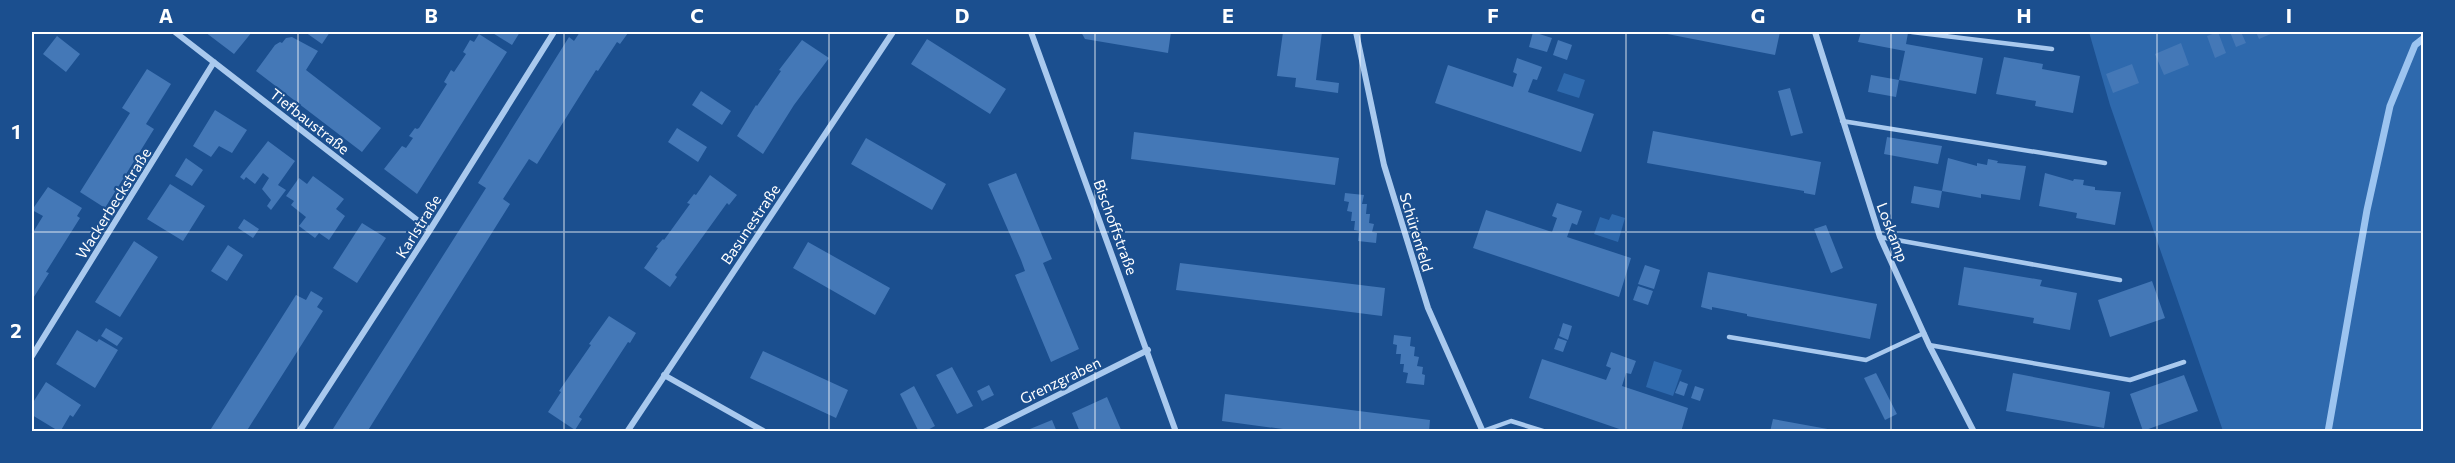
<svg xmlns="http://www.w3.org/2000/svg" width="2455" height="463" viewBox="0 0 2455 463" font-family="Commissioner,sans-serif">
	<rect width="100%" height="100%" fill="#1b4f8f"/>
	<path fill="#2e69ad" d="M 2089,32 L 2423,32 L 2423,431 L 2223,431 L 2110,105 Z
		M 1564,73 L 1585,80 L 1579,98 L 1557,91 Z
		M 1612,214 L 1625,218 L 1618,242 L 1594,234 L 1600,217 L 1609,220 Z
		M 1654,361 L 1682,370 L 1673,396 L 1646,387 Z"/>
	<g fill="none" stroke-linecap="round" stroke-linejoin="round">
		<path stroke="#9cc4f0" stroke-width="7" d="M 2328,432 L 2367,210 L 2390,106 L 2415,45 L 2424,38"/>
	</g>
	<path fill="#4478b7" d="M 205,32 L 252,32 L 234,54 Z
		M 305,32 L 330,32 L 322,44 Z
		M 491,32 L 520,32 L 512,45 Z
		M 580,32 L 628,33 L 620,44 L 617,42 L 598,71 L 596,70 L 537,164 L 529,159 L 503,199 L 510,204 L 367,432 L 331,432 L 486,188 L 478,183 L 569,37 L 574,41 Z
		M 1081,32 L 1171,32 L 1168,53 L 1085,39 Z
		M 1283,32 L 1322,32 L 1316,80 L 1339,83 L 1338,93 L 1295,87 L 1296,78 L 1277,76 Z
		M 1533,32 L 1552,38 L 1547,52 L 1529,47 Z
		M 1657,32 L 1780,32 L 1775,55 Z
		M 1861,32 L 1908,33 L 1906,44 L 1983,58 L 1976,94 L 1899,80 L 1905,51 L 1858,42 Z
		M 2218,32 L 2226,53 L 2215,58 L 2207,36 Z
		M 2230,32 L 2241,32 L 2246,43 L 2236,47 Z
		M 2256,32 L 2273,32 L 2273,33 L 2259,39 Z
		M 479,34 L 507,52 L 417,194 L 384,169 L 402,146 L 406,148 L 413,138 L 409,136 L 415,128 L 417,129 L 419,128 L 447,84 L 444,82 L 451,70 L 454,72 L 466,54 L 463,52 L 470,40 L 474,42 Z
		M 57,36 L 80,54 L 66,72 L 43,54 Z
		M 292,37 L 318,51 L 306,70 L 381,128 L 362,152 L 256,71 L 275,45 L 280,42 L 282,43 L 286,38 Z
		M 927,39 L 1006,89 L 990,114 L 911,64 Z
		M 802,40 L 829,58 L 794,105 L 763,154 L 737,136 L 756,105 L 757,106 L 781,71 L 779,70 Z
		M 1558,40 L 1572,45 L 1567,60 L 1553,55 Z
		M 2181,43 L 2189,65 L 2164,75 L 2155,54 Z
		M 2004,57 L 2043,64 L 2042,69 L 2080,76 L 2073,113 L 2035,106 L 2036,101 L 1996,94 Z
		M 1517,58 L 1542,67 L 1537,80 L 1533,79 L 1528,92 L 1594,114 L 1581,152 L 1435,103 L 1448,65 L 1513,87 L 1517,74 L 1513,72 Z
		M 2132,64 L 2139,83 L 2113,93 L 2106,74 Z
		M 147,69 L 171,84 L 146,124 L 154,129 L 105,208 L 80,192 L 130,113 L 122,108 Z
		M 1871,75 L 1899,80 L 1896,97 L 1868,92 Z
		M 1790,88 L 1803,133 L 1791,136 L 1778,91 Z
		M 701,91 L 731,111 L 722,125 L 692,105 Z
		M 215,110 L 247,130 L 232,153 L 219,146 L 211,157 L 193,146 Z
		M 677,128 L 707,147 L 698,162 L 668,142 Z
		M 1653,131 L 1821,162 L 1815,195 L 1804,193 L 1804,191 L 1647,163 Z
		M 1134,132 L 1339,158 L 1335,185 L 1131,159 Z
		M 1887,137 L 1942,146 L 1938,164 L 1884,154 Z
		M 866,138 L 946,184 L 932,210 L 851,164 Z
		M 268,141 L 295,161 L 278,185 L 286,190 L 271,210 L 267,206 L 271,200 L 262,189 L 269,178 L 263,173 L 255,184 L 246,177 L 244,180 L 240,177 Z
		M 186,158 L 203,170 L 192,186 L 175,176 Z
		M 1948,158 L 1977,166 L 1977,163 L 1987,165 L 1988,159 L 1998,161 L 1997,163 L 2026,166 L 2020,200 L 1981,194 L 1981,198 L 1942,191 Z
		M 1016,173 L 1052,259 L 1043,263 L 1079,349 L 1051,362 L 1015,275 L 1025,271 L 1021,260 L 988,184 Z
		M 2045,173 L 2073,181 L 2074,179 L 2084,180 L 2083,185 L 2095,187 L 2095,190 L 2121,192 L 2115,225 L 2076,218 L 2077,213 L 2039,206 Z
		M 710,175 L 737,195 L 729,205 L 727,203 L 675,275 L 677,277 L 670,287 L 644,268 L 658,248 L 656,247 L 663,239 L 664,240 L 690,204 L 687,203 L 694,194 L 696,195 Z
		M 313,176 L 344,199 L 336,209 L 345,216 L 329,240 L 319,233 L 315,238 L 299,226 L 306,217 L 291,205 L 294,201 L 286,196 L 299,178 L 307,184 Z
		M 170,184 L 205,206 L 183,241 L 147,219 Z
		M 1914,186 L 1942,191 L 1939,208 L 1911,203 Z
		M 48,187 L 82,208 L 77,216 L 80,218 L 46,272 L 49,273 L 32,300 L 32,234 L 43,216 L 32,210 Z
		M 1345,193 L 1364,195 L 1362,204 L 1367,204 L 1366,214 L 1370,214 L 1369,223 L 1374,224 L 1372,232 L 1377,233 L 1376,243 L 1358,241 L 1359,231 L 1354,230 L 1355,221 L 1351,221 L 1352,212 L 1347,211 L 1349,202 L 1344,201 Z
		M 1557,203 L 1582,211 L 1577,225 L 1572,223 L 1567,237 L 1631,258 L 1619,297 L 1473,248 L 1486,210 L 1552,232 L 1557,218 L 1552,216 Z
		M 244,219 L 259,229 L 253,238 L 238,228 Z
		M 362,223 L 386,238 L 357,283 L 333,268 Z
		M 1826,225 L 1843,268 L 1831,273 L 1814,229 Z
		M 134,241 L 158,257 L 120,317 L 95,302 Z
		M 808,242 L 890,288 L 875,315 L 793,268 Z
		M 228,245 L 243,255 L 227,281 L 211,271 Z
		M 1180,263 L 1385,288 L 1382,316 L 1176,290 Z
		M 1645,265 L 1660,270 L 1654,289 L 1638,284 Z
		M 1964,267 L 2042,280 L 2040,286 L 2077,293 L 2070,330 L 2033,323 L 2034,318 L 1958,305 Z
		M 1708,272 L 1877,304 L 1870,339 L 1747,316 L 1747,314 L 1712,307 L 1712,310 L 1701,307 Z
		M 2152,281 L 2165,318 L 2110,337 L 2098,300 Z
		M 1638,286 L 1653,291 L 1648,305 L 1633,300 Z
		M 311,291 L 323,298 L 317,307 L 323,311 L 246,432 L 209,432 L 296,295 L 306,300 Z
		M 609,316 L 636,333 L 630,343 L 628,342 L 579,417 L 582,419 L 575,430 L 548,412 L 561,392 L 559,391 L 591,345 L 589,344 Z
		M 1563,323 L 1572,326 L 1568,340 L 1559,336 Z
		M 106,328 L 123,338 L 117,346 L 101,336 Z
		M 77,330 L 97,342 L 99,339 L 118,350 L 95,388 L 56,364 Z
		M 1394,335 L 1411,337 L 1410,346 L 1415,347 L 1414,356 L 1419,357 L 1417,366 L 1423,367 L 1422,374 L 1425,375 L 1424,385 L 1406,383 L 1408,373 L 1403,372 L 1404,364 L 1400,364 L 1401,354 L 1396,354 L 1397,345 L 1393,344 Z
		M 1558,338 L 1567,341 L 1563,352 L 1554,349 Z
		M 763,351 L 848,390 L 836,418 L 750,378 Z
		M 1611,352 L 1636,361 L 1631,374 L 1626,373 L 1622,386 L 1688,408 L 1681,432 L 1628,432 L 1529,398 L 1542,359 L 1606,380 L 1611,368 L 1606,366 Z
		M 952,367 L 973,406 L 957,414 L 936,375 Z
		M 1876,373 L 1897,414 L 1885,420 L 1864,378 Z
		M 2013,373 L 2110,392 L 2104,428 L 2006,411 Z
		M 2184,375 L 2198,411 L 2143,431 L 2130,394 Z
		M 1680,381 L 1688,384 L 1684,396 L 1675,393 Z
		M 46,382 L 81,405 L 73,417 L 70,415 L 60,432 L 32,415 L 32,404 Z
		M 989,385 L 994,395 L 982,401 L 977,391 Z
		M 914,386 L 935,426 L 924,432 L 919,432 L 900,394 Z
		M 1695,386 L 1704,389 L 1700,401 L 1691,398 Z
		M 1225,394 L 1430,420 L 1429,432 L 1305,432 L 1222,421 Z
		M 1107,397 L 1122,432 L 1080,432 L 1072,413 Z
		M 1773,419 L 1833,430 L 1833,432 L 1770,432 Z
		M 1052,420 L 1057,432 L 1025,432 L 1025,431 Z"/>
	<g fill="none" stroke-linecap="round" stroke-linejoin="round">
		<path stroke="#a9c9ee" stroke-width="4.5" d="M 1912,32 L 2052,49
			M 1842,121 L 2105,163
			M 1880,237 L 2120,280
			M 1729,337 L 1866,360 L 1924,333
			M 1929,345 L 2130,380 L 2184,362
			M 1483,431 L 1511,421 L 1546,432"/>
		<path stroke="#a9c9ee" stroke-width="6" d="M 175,32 L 430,230
			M 1031,32 L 1176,432
			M 1356,32 L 1384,165 L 1428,308 L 1483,432
			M 1815,32 L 1880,237 L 1929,345 L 1974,432
			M 32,356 L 214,62
			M 664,375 L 765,432
			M 299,432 L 430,230 L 554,32
			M 627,432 L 893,32
			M 984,432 L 1148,350"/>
	</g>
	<path fill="none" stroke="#fff" stroke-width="1.5" stroke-opacity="0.55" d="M 298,32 L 298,432M 564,32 L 564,432M 829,32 L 829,432M 1095,32 L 1095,432M 1360,32 L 1360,432M 1626,32 L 1626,432M 1891,32 L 1891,432M 2157,32 L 2157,432M 32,232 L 2424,232"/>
	<g text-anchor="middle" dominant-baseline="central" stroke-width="4.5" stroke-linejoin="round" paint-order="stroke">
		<g font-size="15" fill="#fff" stroke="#1b4f8f">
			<text transform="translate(310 121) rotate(38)">Tiefbaustraße</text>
			<text transform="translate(113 203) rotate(-58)">Wackerbeckstraße</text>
			<text transform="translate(750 224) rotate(-56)">Basunestraße</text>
			<text transform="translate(418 226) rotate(-58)">Karlstraße</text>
			<text transform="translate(1116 227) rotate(70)">Bischoffstraße</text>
			<text transform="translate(1417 232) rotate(73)">Schürenfeld</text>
			<text transform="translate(1893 232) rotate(69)">Loskamp</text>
			<text transform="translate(1060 380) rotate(-26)">Grenzgraben</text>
		</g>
	</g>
	<rect width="2455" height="463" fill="none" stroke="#1b4f8f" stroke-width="66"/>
	<rect x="33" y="33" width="2389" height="397" fill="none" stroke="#fff" stroke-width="2"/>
	<g font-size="20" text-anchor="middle" font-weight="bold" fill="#fff">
		<text x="166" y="23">A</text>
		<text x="431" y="23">B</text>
		<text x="697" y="23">C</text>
		<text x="962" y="23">D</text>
		<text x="1228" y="23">E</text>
		<text x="1493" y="23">F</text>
		<text x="1758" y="23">G</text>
		<text x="2024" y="23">H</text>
		<text x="2289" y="23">I</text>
		<text x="16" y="139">1</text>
		<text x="16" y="338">2</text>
	</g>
</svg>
